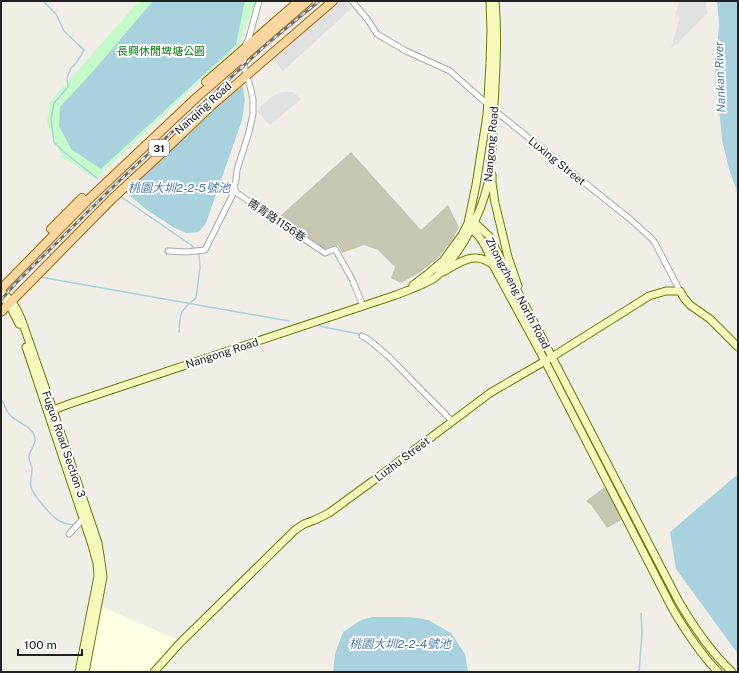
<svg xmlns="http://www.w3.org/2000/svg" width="739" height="673" viewBox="0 0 739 673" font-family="'Public Sans','Noto Sans TC',sans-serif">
	<rect width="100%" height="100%" fill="#f1eee8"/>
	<path fill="#ffffe4" d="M 102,607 L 178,640 L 150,672 L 89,672 Z"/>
	<path fill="#c6c6b3" d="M 351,152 L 421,230 L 448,205 L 459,227 L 451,242 L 437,259 L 419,273 L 401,283 L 391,278 L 395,267 L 378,250 L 364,245 L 342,253 L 338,245 L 329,249 L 321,248 L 279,217 Z
		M 606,486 L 623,519 L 607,528 L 592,506 L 586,501 Z"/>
	<path fill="#c7facb" d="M 139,1 L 258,1 L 247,22 L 239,45 L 95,179 L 62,157 L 47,124 L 49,103 Z"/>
	<path fill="#e1e1e1" d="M 335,1 L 346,1 L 351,9 L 283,71 L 270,56 Z
		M 680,1 L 706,1 L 707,14 L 677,44 L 671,48 L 680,17 L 675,15 Z
		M 282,92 L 293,92 L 301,99 L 270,125 L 257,112 L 259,108 L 271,97 Z"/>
	<path fill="#a9d2de" d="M 153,1 L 245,1 L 236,45 L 101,169 L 71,149 L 59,126 L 60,107 L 95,69 Z
		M 717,1 L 738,1 L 738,194 L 729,169 L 722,140 L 720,118 L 716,96 L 715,71 L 719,25 Z
		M 242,82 L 245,100 L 242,120 L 206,223 L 199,232 L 186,233 L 173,227 L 147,210 L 124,191 Z
		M 738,474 L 738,654 L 676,569 L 670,532 Z
		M 372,617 L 404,617 L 418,618 L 428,620 L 439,626 L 452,634 L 465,654 L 468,672 L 333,672 L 335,654 L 343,632 L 361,620 Z"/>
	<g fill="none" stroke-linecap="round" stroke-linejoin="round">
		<path stroke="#a9d2de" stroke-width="1.5" d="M 43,1 L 56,14 L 64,31 L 84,50 L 77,62 L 71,68 L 67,78 L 68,87 L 54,103 L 51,119 L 54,142 L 64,152 L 98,179
			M 120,196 L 191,245 L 194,248
			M 40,277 L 289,321
			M 319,326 L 359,334
			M 179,332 C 180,312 180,311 196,298 L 200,268 L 199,254
			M 1,399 C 5,404 5,410 10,415 C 17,423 31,425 35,437 C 37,445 29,449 29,457 C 29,461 31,464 32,468 C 32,474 30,481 31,487 C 33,495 51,516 58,520 C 63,523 70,525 76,525
			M 639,672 L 642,632 L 641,613"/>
		<defs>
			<path id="street" d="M 352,1 L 368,20 L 377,34 L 406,51 L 450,71 L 494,110 L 630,219 L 651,238 L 655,243 L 680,291
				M 245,46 L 249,38 L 259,1
				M 243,55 L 245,70 L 251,90 L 253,100 L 253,114 L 249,132 L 237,170 L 236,180 L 234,187 L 235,190 L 237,193 L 247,200 L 325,253 L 335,249 L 352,279 L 363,306
				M 168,251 L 187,252 L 205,250 L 235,190
				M 362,336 L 369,340 L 388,356 L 452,421
				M 69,534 L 84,518 L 86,517"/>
			<path id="secondary" d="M 492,175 L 492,183 L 495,203 L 508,257 L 518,286
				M 443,272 C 460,262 475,250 493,265
				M 413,285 L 429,273 L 443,261 L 462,235 L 468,223 L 476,185 L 487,115 L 490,64 L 491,30 L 490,1
				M 1,291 C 13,302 16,306 22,321 L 53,410 L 98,543 L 101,562 L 103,577 L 85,672
				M 5,300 L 9,304 L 19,324
				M 26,347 L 92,545 L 97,563 L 98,576 L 79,672
				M 48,412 L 69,404 L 396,295 C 408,290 428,284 437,276 C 461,253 481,215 488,183 C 493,157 493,131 494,105 C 496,70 498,36 495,1
				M 154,672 L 179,644 L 295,530 L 304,524 L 315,520 L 329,513 L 381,475 L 490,393 L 552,357 L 649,296 L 666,291 L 680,291 L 684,298 L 690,305 L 710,319 L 738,347
				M 718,672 C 699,652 686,632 672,608 L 545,361 L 493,265 C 490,256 486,246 480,238 C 476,232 471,230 468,223 L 475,223 L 489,236 L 516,289 L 524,303 L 678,600 C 693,626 710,651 732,672"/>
			<path id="primary" d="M 206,82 L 299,1
				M 51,229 L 82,198
				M 1,289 L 89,199 L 196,98 L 308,1
				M 1,312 L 112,199 L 166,149 L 211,106 L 333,1"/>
		</defs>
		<use href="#street" stroke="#a8a8a8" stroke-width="7"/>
		<use href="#secondary" stroke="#6d7b06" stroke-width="9"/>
		<use href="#primary" stroke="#9d6b01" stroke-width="10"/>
		<use href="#street" stroke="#fff" stroke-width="5"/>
		<use href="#secondary" stroke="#f6f9be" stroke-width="7"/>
		<use href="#primary" stroke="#fbd6a3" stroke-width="8"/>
		<defs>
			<path id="rail" d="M 1,300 L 16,283 L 118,182 L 267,44 L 319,1"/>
		</defs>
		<use href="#rail" stroke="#6f6f6f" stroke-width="3"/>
		<use href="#rail" stroke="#fff" stroke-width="1.5" stroke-dasharray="4.5" stroke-linecap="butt"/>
	</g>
	<g text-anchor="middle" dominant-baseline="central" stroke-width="4" stroke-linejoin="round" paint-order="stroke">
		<rect fill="#fff" stroke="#646464" stroke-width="1" x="149" y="140" width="20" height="16" rx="3"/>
		<g font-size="10" font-weight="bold" fill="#212121">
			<text x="159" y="148">31</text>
		</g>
		<g font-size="11" fill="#0d8217" stroke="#fff">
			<text x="161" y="51">長興休閒埤塘公園</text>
		</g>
		<g font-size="11" fill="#212121" stroke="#fff">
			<text transform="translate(203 108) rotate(-42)">Nanqing Road</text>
			<text transform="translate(491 144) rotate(-85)">Nangong Road</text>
			<text transform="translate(557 161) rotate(39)">Luxing Street</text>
			<text transform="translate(277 220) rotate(34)">南青路1156巷</text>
			<text transform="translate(518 293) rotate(62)">Zhongzheng North Road</text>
			<text transform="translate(222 353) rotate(-18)">Nangong Road</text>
			<text transform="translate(64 444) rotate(71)">Fuguo Road Section 3</text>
			<text transform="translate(402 459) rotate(-37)">Luzhu Street</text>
		</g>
		<g font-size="12" font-style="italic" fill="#4a7aaa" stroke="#fff">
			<text transform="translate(720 77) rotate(-92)">Nankan River</text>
			<text x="179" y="188">桃園大圳2-2-5號池</text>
			<text x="400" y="644">桃園大圳2-2-4號池</text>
		</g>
	</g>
	<rect width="739" height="673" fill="none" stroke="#212121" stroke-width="4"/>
	<path d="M18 649v6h64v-6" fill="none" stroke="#212121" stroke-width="2"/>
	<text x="24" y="649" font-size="12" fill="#212121" stroke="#ffffff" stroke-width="3" paint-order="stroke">100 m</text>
</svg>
